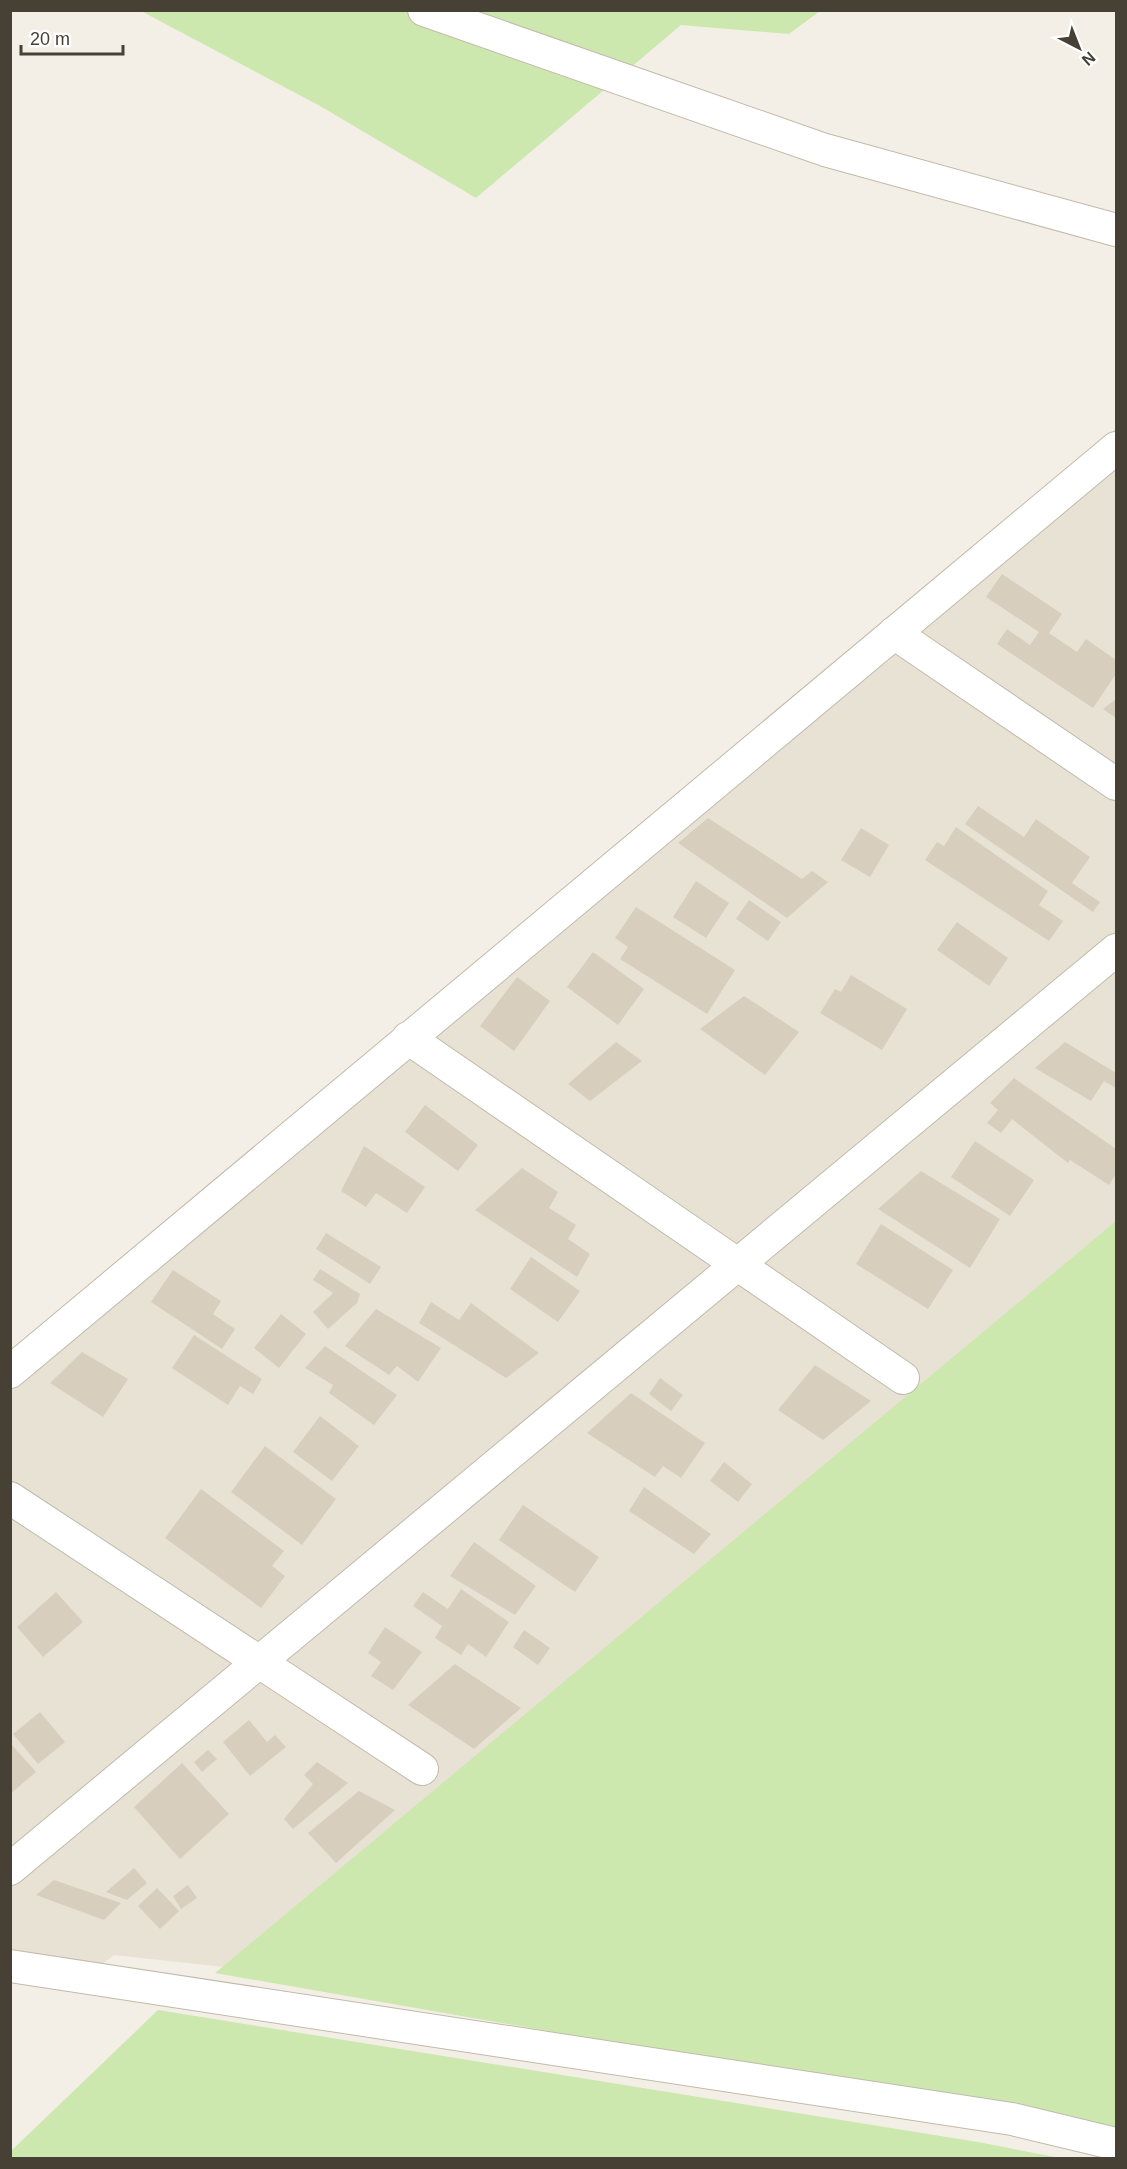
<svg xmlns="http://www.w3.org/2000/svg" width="1127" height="2169" viewBox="0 0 1127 2169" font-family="Helvetica,sans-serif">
	<rect width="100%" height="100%" fill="#f3efe6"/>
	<path fill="#e7e2d4" d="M 1116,428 L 1116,1279 L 306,1976 L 114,1955 L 96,1969 L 11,1958 L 11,1356 L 967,562 Z"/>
	<path fill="#cde8ae" d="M 141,11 L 820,11 L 789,34 L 681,25 L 476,198 L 320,106 Z
		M 1116,1221 L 1116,2130 L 215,1973 Z
		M 158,2010 L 978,2142 L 1060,2158 L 11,2158 L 11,2151 Z"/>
	<path fill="#d8cebe" d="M 1002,574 L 1062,614 L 1049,633 L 1077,652 L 1086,639 L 1116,660 L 1116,674 L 1093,708 L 997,644 L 1007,629 L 1030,645 L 1039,632 L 986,597 Z
		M 1116,699 L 1116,718 L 1103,709 Z
		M 978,806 L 1024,837 L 1036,819 L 1090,857 L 1072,883 L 1100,902 L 1093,912 L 965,824 Z
		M 708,818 L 802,879 L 812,871 L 828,882 L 787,918 L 678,843 Z
		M 956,827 L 1048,891 L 1039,905 L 1063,921 L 1049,941 L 925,860 L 937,842 L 944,846 Z
		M 861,828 L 889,845 L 870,877 L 841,860 Z
		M 696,881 L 729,903 L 706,938 L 673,917 Z
		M 749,900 L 781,922 L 768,941 L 736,919 Z
		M 636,907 L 735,970 L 707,1014 L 620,959 L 628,947 L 615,938 Z
		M 957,922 L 1008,958 L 989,986 L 937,950 Z
		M 593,952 L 644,989 L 618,1025 L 567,987 Z
		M 851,975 L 907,1009 L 882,1050 L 820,1013 L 835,989 L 841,992 Z
		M 517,977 L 550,1001 L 514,1051 L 480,1026 Z
		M 744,996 L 799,1032 L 765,1075 L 700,1029 Z
		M 616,1042 L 642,1061 L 590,1101 L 568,1084 Z
		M 1065,1042 L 1116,1073 L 1116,1088 L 1104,1081 L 1091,1101 L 1035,1068 Z
		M 1014,1078 L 1116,1149 L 1116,1174 L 1109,1185 L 1070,1160 L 1068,1163 L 1012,1119 L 1001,1133 L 987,1123 L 998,1110 L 990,1103 Z
		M 425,1105 L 478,1145 L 458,1171 L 405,1132 Z
		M 975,1141 L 1034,1180 L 1010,1216 L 951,1177 Z
		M 364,1146 L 425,1187 L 407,1213 L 376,1193 L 366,1207 L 341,1191 Z
		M 522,1168 L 558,1192 L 549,1208 L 576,1225 L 568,1239 L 590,1254 L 577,1277 L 475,1210 Z
		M 921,1171 L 1000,1219 L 970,1268 L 878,1209 Z
		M 881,1224 L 953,1270 L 928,1309 L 856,1264 Z
		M 326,1233 L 381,1267 L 370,1284 L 316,1249 Z
		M 531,1257 L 580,1291 L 558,1322 L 510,1289 Z
		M 320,1269 L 360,1294 L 357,1303 L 328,1329 L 313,1312 L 333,1293 L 313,1280 Z
		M 173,1270 L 221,1301 L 213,1314 L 235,1329 L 222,1349 L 151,1302 Z
		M 431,1302 L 459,1320 L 471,1303 L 539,1353 L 506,1378 L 419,1323 Z
		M 376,1309 L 441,1348 L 418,1382 L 397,1366 L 389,1375 L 345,1346 Z
		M 281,1314 L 306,1334 L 279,1368 L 254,1348 Z
		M 194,1335 L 262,1379 L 253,1394 L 240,1386 L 228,1405 L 172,1368 Z
		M 325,1346 L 397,1395 L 374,1425 L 329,1393 L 333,1385 L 305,1368 Z
		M 82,1352 L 128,1379 L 103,1417 L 50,1383 Z
		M 815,1365 L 871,1401 L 823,1440 L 778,1410 Z
		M 660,1378 L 683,1395 L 671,1411 L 649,1394 Z
		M 631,1393 L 705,1443 L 681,1478 L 663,1466 L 655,1477 L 587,1433 Z
		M 320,1416 L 359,1446 L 332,1481 L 293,1452 Z
		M 265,1446 L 336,1499 L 302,1545 L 231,1492 Z
		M 724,1462 L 752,1484 L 738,1502 L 710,1481 Z
		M 644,1487 L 711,1534 L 694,1554 L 629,1511 Z
		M 201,1489 L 284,1551 L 272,1566 L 285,1576 L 261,1608 L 165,1538 Z
		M 523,1505 L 599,1557 L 575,1592 L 499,1540 Z
		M 474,1542 L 536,1586 L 515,1615 L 450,1576 Z
		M 461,1589 L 509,1622 L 486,1657 L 468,1644 L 461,1655 L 435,1638 L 442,1626 L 413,1606 L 423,1592 L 448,1609 Z
		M 56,1592 L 83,1622 L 43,1657 L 17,1627 Z
		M 385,1627 L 422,1652 L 393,1690 L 371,1676 L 381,1662 L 368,1653 Z
		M 524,1630 L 550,1648 L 538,1665 L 513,1647 Z
		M 455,1664 L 521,1708 L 474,1749 L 408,1705 Z
		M 40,1712 L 65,1742 L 38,1764 L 13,1734 Z
		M 249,1720 L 267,1742 L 275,1735 L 286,1747 L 250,1776 L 223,1742 Z
		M 10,1743 L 36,1772 L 10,1794 Z
		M 208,1750 L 217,1759 L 202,1772 L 194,1762 Z
		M 317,1762 L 348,1783 L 293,1829 L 284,1819 L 313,1784 L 304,1775 Z
		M 182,1763 L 229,1814 L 180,1859 L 134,1807 Z
		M 359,1791 L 395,1810 L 336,1863 L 308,1833 Z
		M 134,1868 L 147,1883 L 127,1900 L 106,1892 Z
		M 54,1880 L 121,1903 L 104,1920 L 36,1895 Z
		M 188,1885 L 197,1898 L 181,1909 L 173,1896 Z
		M 157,1888 L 179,1911 L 160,1929 L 138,1906 Z"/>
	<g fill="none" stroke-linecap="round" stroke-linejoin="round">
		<defs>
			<path id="minor" d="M 424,10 L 825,150 L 1116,230
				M 894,633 L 1116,784
				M 408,1038 L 903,1378
				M 10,1372 L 1116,448
				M 10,1498 L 422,1769
				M 10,1869 L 1116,950
				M 10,1966 L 1012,2119 L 1116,2144"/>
		</defs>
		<use href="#minor" stroke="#c2baab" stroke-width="34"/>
		<use href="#minor" stroke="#fff" stroke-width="32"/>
	</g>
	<rect width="1127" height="2169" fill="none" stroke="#464035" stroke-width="24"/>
	<g transform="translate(1079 48) rotate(138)" stroke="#ffffff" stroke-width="4.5" paint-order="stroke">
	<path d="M0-4.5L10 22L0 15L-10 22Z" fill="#464035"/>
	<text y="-9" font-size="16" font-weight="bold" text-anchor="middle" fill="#464035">N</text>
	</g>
	<path d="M21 45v9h102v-9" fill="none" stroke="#464035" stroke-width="3"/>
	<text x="30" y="45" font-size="18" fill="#464035" stroke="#ffffff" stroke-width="4.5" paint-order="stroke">20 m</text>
</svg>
